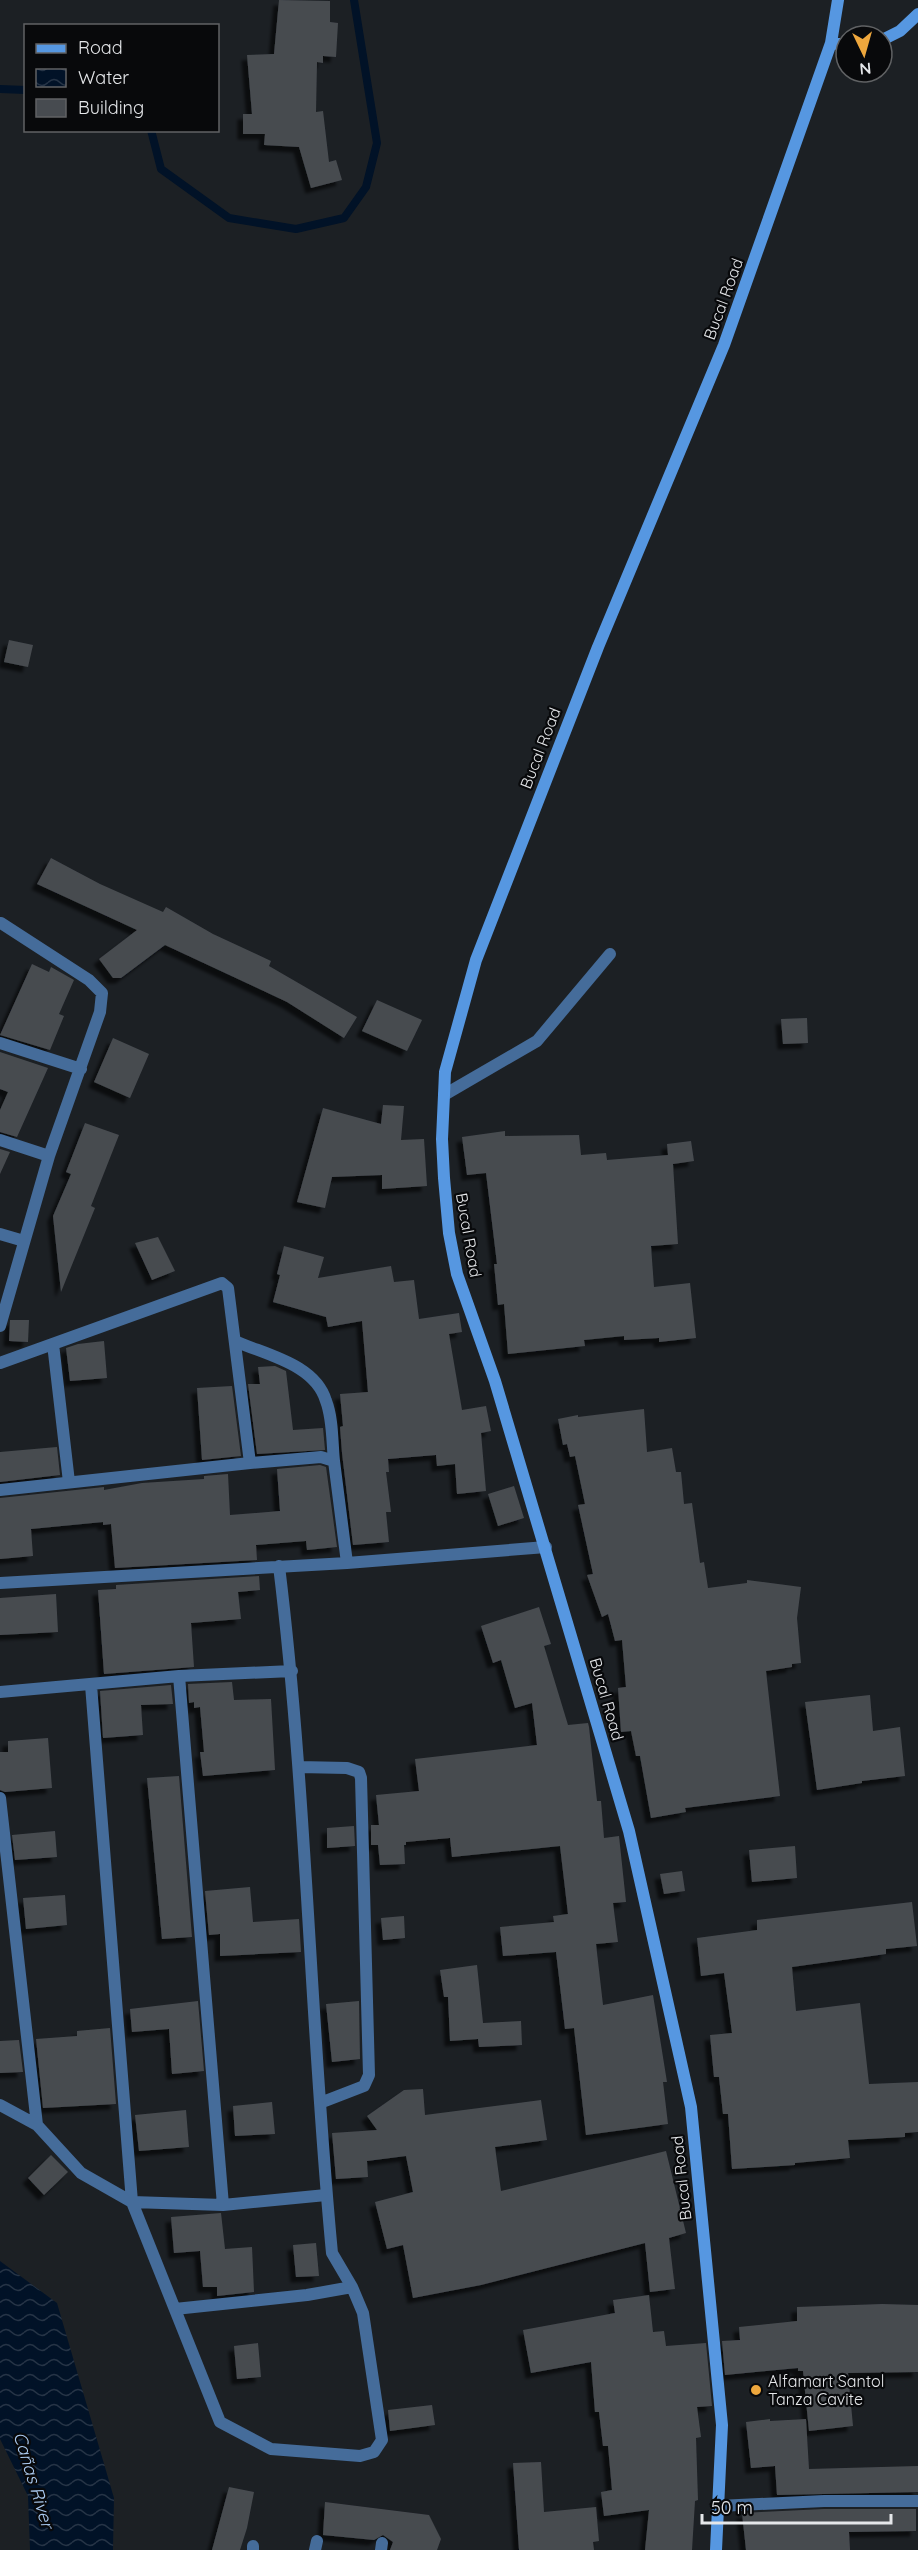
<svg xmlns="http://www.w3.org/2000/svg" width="918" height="2550" viewBox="0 0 918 2550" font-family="Quicksand,sans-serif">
	<defs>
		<pattern id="water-waves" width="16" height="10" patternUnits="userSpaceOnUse" patternTransform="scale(1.5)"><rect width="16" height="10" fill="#011227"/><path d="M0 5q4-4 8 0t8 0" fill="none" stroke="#263446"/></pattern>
		<filter id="shadow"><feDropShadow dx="-5.5" dy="5.5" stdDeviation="1.5" flood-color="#0009"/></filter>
	</defs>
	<rect width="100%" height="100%" fill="#1c2024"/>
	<path fill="url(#water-waves)" d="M 0,2261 L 57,2303 L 114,2498 L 113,2550 L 30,2550 L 28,2496 L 0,2439 Z"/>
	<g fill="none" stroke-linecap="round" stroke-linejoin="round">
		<path stroke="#011227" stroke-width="8" d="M 0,89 L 26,90
			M 151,130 L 161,169 L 229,218 L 296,229 L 344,218 L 366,187 L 377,143 L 354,0"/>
	</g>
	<path fill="#474b50" filter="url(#shadow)" d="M 279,0 L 330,1 L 330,22 L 338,23 L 336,57 L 323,56 L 323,63 L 317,62 L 316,112 L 323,111 L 329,162 L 336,160 L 342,180 L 311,188 L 299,147 L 264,145 L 265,134 L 243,134 L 243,114 L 252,114 L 247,55 L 274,54 Z
		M 9,640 L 33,645 L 28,667 L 4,662 Z
		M 51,858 L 100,884 L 163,912 L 166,907 L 213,934 L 271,961 L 269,966 L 357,1017 L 344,1038 L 287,1002 L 165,945 L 121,978 L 113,978 L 99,959 L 137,930 L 37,884 Z
		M 32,964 L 49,972 L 51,967 L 74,980 L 59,1014 L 64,1016 L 50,1050 L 0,1035 Z
		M 377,1000 L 422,1020 L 407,1051 L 362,1031 Z
		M 807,1018 L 808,1043 L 783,1044 L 781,1019 Z
		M 113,1038 L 149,1054 L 130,1098 L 94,1082 Z
		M 0,1052 L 48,1068 L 17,1137 L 0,1132 L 0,1110 L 8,1092 L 0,1089 Z
		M 383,1105 L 404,1106 L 401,1140 L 424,1139 L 427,1186 L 382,1189 L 382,1175 L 332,1177 L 325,1208 L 297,1202 L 323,1108 L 381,1124 Z
		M 85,1123 L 119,1135 L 91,1206 L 95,1208 L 61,1292 L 53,1216 L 71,1174 L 66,1172 Z
		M 505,1131 L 505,1136 L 579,1135 L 581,1155 L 606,1153 L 607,1160 L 668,1155 L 667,1144 L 691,1141 L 694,1161 L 673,1164 L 678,1244 L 651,1246 L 654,1287 L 690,1283 L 696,1338 L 659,1342 L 659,1338 L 624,1340 L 624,1336 L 584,1340 L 585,1346 L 508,1354 L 504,1304 L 498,1305 L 494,1264 L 497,1264 L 486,1173 L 467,1175 L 462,1137 Z
		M 0,1149 L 10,1152 L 0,1174 Z
		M 158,1237 L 175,1271 L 152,1280 L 135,1243 Z
		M 284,1246 L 324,1257 L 318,1278 L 391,1266 L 394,1282 L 414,1280 L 419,1319 L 459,1313 L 462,1332 L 449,1334 L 462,1410 L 486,1406 L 491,1431 L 481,1433 L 486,1491 L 457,1494 L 455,1464 L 437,1466 L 436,1455 L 388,1459 L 389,1472 L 386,1472 L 391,1512 L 386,1512 L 389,1542 L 353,1545 L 342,1453 L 340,1427 L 343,1426 L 340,1394 L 368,1392 L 362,1321 L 328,1327 L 326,1317 L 273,1302 L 280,1275 L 277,1274 Z
		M 10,1320 L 29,1320 L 28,1342 L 9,1341 Z
		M 104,1341 L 107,1378 L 70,1381 L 66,1348 L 78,1344 Z
		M 275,1366 L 286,1371 L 293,1430 L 323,1428 L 325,1450 L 257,1454 L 248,1384 L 260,1384 L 258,1367 Z
		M 232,1386 L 241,1456 L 202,1460 L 197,1388 Z
		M 644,1409 L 647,1452 L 672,1448 L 676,1472 L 681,1472 L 684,1504 L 692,1503 L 700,1563 L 704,1562 L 708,1588 L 747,1583 L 747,1580 L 801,1587 L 797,1618 L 801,1663 L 792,1664 L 792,1667 L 766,1671 L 780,1796 L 685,1808 L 686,1812 L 651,1818 L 640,1756 L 636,1756 L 631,1731 L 621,1732 L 618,1688 L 626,1687 L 622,1640 L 615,1641 L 608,1614 L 602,1617 L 587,1575 L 593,1574 L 578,1505 L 585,1504 L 575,1456 L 570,1457 L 567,1444 L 563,1445 L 558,1419 L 578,1415 L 578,1417 Z
		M 57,1447 L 60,1475 L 0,1482 L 0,1452 Z
		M 320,1465 L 326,1467 L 337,1547 L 307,1550 L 306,1541 L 256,1545 L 257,1560 L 115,1568 L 111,1524 L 103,1525 L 103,1522 L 31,1529 L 33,1556 L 0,1559 L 0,1498 L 104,1487 L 104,1490 L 142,1483 L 204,1479 L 204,1476 L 228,1474 L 230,1515 L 280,1511 L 277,1469 Z
		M 514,1486 L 524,1518 L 498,1526 L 488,1494 Z
		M 259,1576 L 260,1590 L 238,1592 L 241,1619 L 191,1623 L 194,1667 L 104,1674 L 98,1590 L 116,1589 L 116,1585 Z
		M 56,1594 L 58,1632 L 0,1635 L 0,1598 Z
		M 539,1607 L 551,1644 L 544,1646 L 568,1725 L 588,1723 L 589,1727 L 597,1801 L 601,1801 L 604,1838 L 619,1836 L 626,1902 L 613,1903 L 618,1942 L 596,1944 L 603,2005 L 653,1995 L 667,2082 L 663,2082 L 668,2124 L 586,2135 L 574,2028 L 565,2029 L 556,1952 L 503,1956 L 500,1927 L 554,1922 L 553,1916 L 568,1914 L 560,1846 L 452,1857 L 450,1838 L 406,1842 L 406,1845 L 404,1845 L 405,1864 L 380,1865 L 378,1845 L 371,1845 L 371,1825 L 379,1825 L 376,1795 L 419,1791 L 415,1759 L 537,1745 L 532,1703 L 515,1708 L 501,1660 L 493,1663 L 481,1626 Z
		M 232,1682 L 234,1700 L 271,1699 L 275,1770 L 203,1776 L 200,1752 L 204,1752 L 200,1707 L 194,1708 L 194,1702 L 189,1703 L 188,1684 Z
		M 171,1685 L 173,1704 L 141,1705 L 143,1735 L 103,1738 L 100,1691 Z
		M 870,1695 L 873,1731 L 900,1727 L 905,1776 L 862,1781 L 862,1783 L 817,1790 L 805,1702 Z
		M 48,1738 L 52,1788 L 5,1792 L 0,1790 L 0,1752 L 8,1752 L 8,1741 Z
		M 179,1776 L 192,1937 L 162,1939 L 147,1778 Z
		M 354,1826 L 355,1846 L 327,1848 L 327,1828 Z
		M 55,1831 L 57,1857 L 15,1860 L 12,1835 Z
		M 795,1846 L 797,1878 L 752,1882 L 749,1850 Z
		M 682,1871 L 685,1891 L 664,1894 L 660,1874 Z
		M 250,1887 L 253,1922 L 299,1919 L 301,1952 L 220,1956 L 220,1934 L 209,1935 L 205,1891 Z
		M 65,1895 L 67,1925 L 26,1929 L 23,1898 Z
		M 912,1902 L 917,1946 L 886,1949 L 886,1954 L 792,1967 L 796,2011 L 860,2003 L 869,2084 L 918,2082 L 918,2132 L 905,2133 L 905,2137 L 848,2140 L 850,2158 L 795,2163 L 795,2165 L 732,2169 L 728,2114 L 723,2114 L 719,2077 L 714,2077 L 710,2035 L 732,2033 L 724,1973 L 701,1976 L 697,1938 L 757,1930 L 757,1920 Z
		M 404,1916 L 405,1938 L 383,1940 L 381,1918 Z
		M 477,1965 L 483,2023 L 521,2021 L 522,2045 L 479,2047 L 478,2039 L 450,2041 L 448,1997 L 444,1997 L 440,1970 Z
		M 198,2001 L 204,2071 L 172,2074 L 169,2029 L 132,2032 L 130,2009 Z
		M 359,2001 L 360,2059 L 332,2062 L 326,2004 Z
		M 110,2028 L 116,2104 L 43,2108 L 36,2039 L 77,2036 L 77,2031 Z
		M 19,2040 L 23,2072 L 0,2073 L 0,2041 Z
		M 423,2089 L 425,2115 L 541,2100 L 547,2140 L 495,2147 L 501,2191 L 666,2151 L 686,2233 L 669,2238 L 675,2289 L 650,2292 L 645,2243 L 481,2285 L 413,2298 L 403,2245 L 387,2249 L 375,2202 L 413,2192 L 406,2156 L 367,2161 L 368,2177 L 336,2179 L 332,2133 L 377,2130 L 367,2116 L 404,2090 Z
		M 272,2102 L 275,2134 L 235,2136 L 233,2106 Z
		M 186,2110 L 189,2147 L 139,2151 L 135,2115 Z
		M 51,2155 L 68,2172 L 44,2195 L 28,2178 Z
		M 221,2213 L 225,2249 L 252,2247 L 254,2292 L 217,2296 L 217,2287 L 203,2287 L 200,2251 L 174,2253 L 171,2217 Z
		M 316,2243 L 319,2276 L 296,2277 L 293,2245 Z
		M 649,2295 L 653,2332 L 664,2331 L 666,2346 L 706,2343 L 712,2406 L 697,2407 L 701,2437 L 696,2438 L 698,2500 L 695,2501 L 692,2550 L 645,2550 L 649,2510 L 604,2516 L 601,2492 L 612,2490 L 608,2446 L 603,2446 L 599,2412 L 595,2412 L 591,2362 L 531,2373 L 523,2330 L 615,2313 L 613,2300 Z
		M 882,2304 L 918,2305 L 918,2372 L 848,2373 L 853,2426 L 809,2431 L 803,2371 L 798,2371 L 798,2368 L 725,2375 L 722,2341 L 740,2340 L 739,2327 L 797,2321 L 797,2307 Z
		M 258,2343 L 261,2377 L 237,2379 L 234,2346 Z
		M 432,2405 L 435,2425 L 390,2431 L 388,2410 Z
		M 770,2419 L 770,2421 L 806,2419 L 809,2469 L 918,2466 L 918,2492 L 777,2495 L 775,2466 L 751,2468 L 746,2422 Z
		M 541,2462 L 544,2512 L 596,2507 L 599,2541 L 593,2542 L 594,2550 L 519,2550 L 513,2463 Z
		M 229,2487 L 254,2492 L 247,2528 L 240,2550 L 212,2550 Z
		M 325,2502 L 429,2515 L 441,2539 L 437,2550 L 390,2550 L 393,2542 L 383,2535 L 374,2540 L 323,2535 Z
		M 824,2509 L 916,2509 L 916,2531 L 849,2532 L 850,2550 L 746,2550 L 742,2513 Z"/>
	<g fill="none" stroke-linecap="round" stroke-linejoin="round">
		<path stroke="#456c9a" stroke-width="12" d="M 0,1043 L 81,1069
			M 444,1095 L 537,1041 L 610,954
			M 0,1140 L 49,1156
			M 0,1234 L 24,1241
			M 0,1326 L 49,1156 L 100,1012 L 102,993 L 89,980 L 1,923
			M 235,1341 C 266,1355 315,1364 326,1401 C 333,1419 332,1442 334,1461
			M 53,1344 L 69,1482
			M 0,1363 L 222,1283 L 228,1288 L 250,1463 L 0,1490
			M 250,1463 L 321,1457 L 334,1461 L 347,1563
			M 0,1583 L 347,1563 L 546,1547
			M 179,1676 L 223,2205
			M 91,1685 L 132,2202 L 220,2422 L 271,2449 L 360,2456 L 374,2452 L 382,2440 L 363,2313 L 352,2287 L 332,2253 C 310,2024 307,1794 279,1566
			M 0,1692 L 179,1676 L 292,1671
			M 299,1767 L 347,1768 L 359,1772 L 361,1778 L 369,2075 L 364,2086 L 320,2103
			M 0,1798 L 37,2125
			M 0,2105 L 37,2125 L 81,2173 L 132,2202 L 223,2205 L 326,2195
			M 175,2309 L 307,2295 L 352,2287
			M 719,2506 L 824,2501 L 918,2501
			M 253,2550 L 253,2546
			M 315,2550 L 317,2541
			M 381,2550 L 382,2543"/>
		<path stroke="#5697e1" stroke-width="12" d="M 882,40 L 900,31 L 918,14
			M 831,43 L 846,45
			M 716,2550 L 722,2425 L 691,2107 L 629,1831 L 495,1381 L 457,1274 L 449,1233 L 444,1178 L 442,1139 L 444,1095 L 445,1072 L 476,960 L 598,647 L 724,345 L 831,43 L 838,0"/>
	</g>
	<circle fill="#eea73d" stroke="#08090b" stroke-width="2" cx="756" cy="2390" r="6"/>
	<g text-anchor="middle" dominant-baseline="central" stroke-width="4.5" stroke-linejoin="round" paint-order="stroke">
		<g font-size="16" fill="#e5e7ea" stroke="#08090b">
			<text transform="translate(723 299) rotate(-70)">Bucal Road</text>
			<text transform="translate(540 748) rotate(-69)">Bucal Road</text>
			<text transform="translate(469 1235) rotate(80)">Bucal Road</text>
			<text transform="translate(607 1699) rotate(74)">Bucal Road</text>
			<text transform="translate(681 2178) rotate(-96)">Bucal Road</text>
		</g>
		<g font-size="16" fill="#e5e7ea" stroke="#08090b" text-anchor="start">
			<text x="768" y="2381">Alfamart Santol<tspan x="768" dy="18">Tanza Cavite</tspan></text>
		</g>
		<g font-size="18" font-style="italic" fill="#aacaf0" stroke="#08090b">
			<text transform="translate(34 2480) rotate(73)">Cañas River</text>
		</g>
	</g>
	<rect x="24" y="24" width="195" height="108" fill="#08090b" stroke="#606264" stroke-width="1.5"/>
	<rect x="36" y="44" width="30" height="9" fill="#5697e1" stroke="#606264" stroke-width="1.5"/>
	<text x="78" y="54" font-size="18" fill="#e5e7ea">Road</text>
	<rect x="36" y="69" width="30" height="18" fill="url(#water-waves)" stroke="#606264" stroke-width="1.5"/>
	<text x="78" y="84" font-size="18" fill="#e5e7ea">Water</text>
	<rect x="36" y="99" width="30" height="18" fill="#474b50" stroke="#606264" stroke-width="1.5"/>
	<text x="78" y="114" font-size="18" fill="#e5e7ea">Building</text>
	<g transform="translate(864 54) rotate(175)"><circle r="28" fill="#08090b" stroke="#606264" stroke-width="1.5"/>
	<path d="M0-4.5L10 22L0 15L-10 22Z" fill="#eea73d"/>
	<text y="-9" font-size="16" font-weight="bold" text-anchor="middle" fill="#e5e7ea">N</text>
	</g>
	<path d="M702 2514v9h189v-9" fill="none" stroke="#e5e7ea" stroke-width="3"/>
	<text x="711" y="2514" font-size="18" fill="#e5e7ea" stroke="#08090b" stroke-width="4.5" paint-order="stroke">50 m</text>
</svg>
